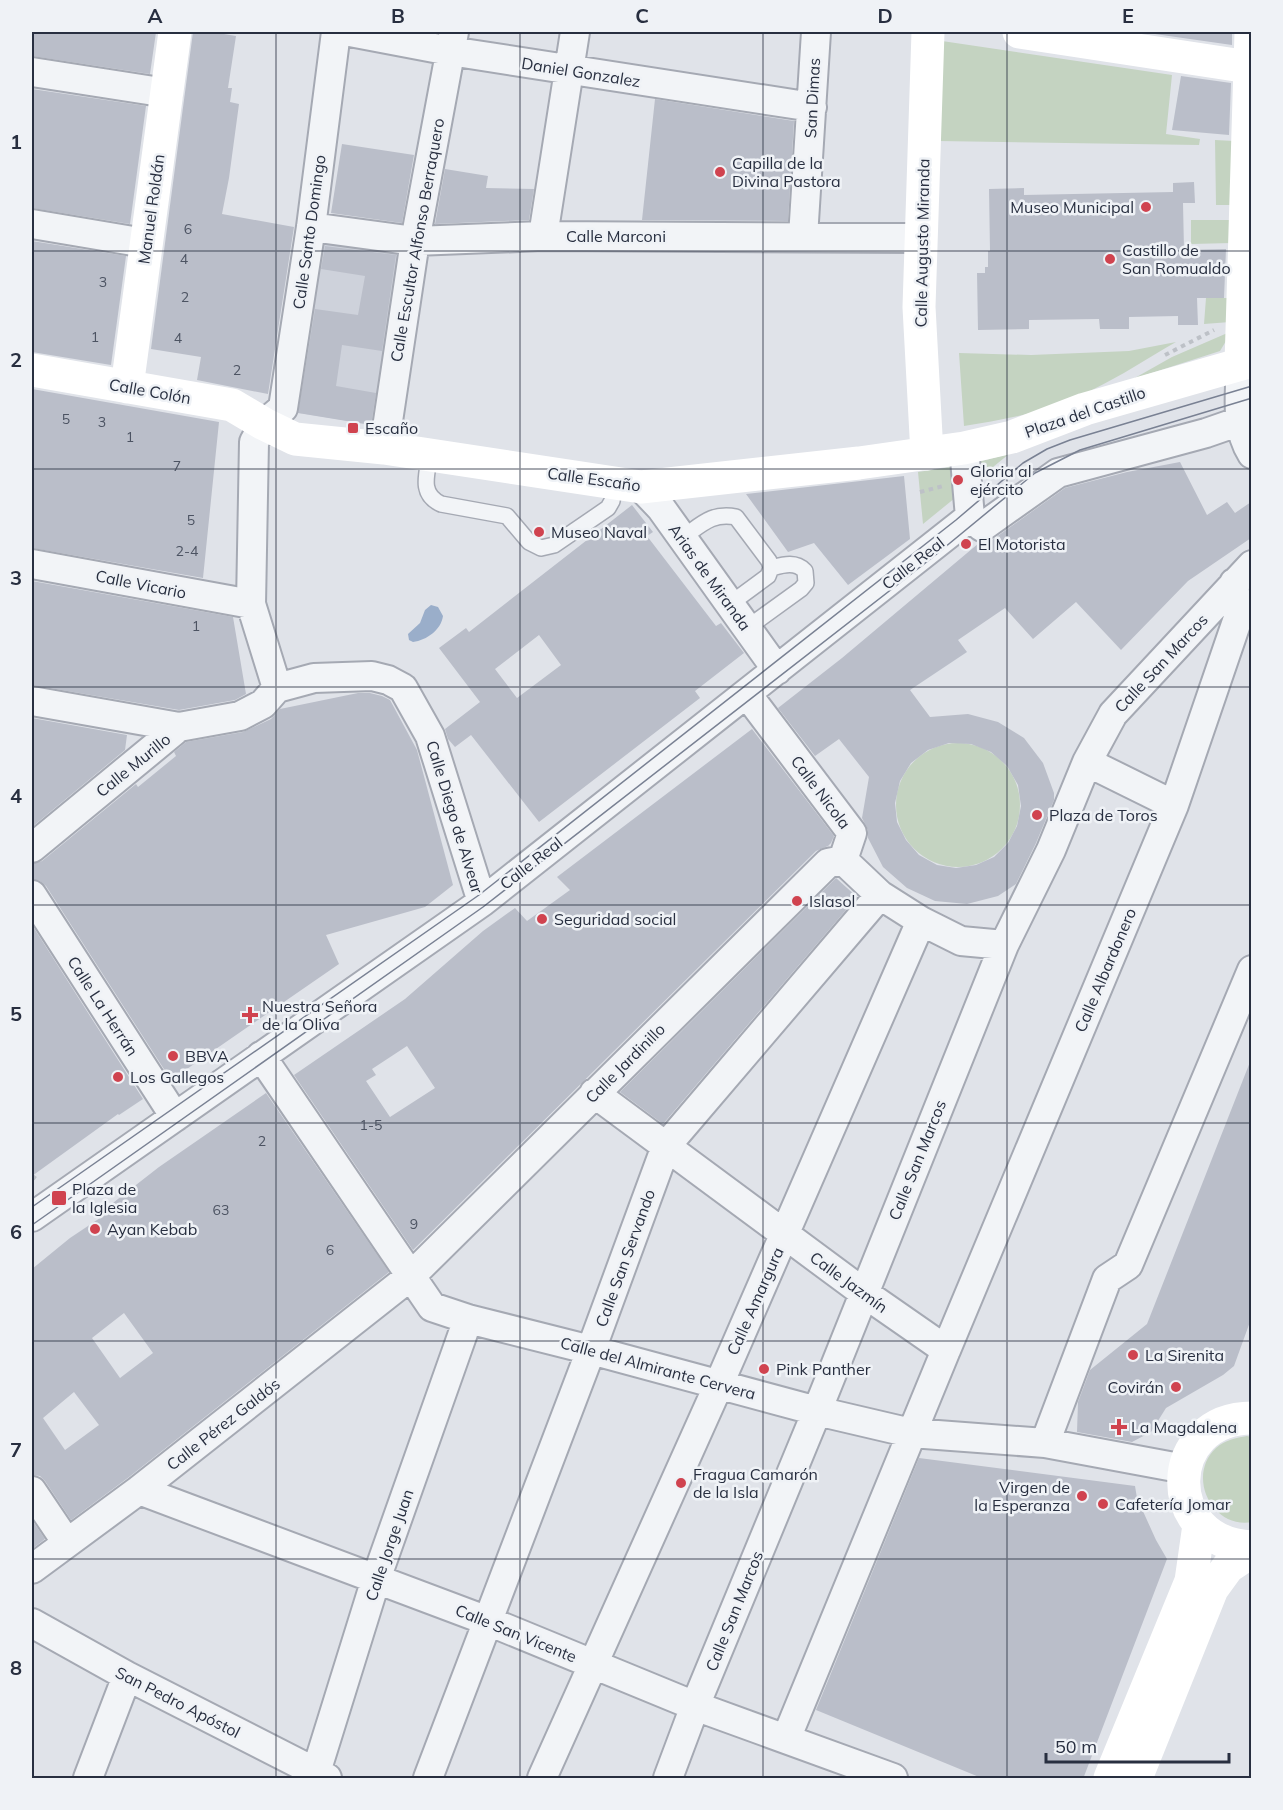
<svg xmlns="http://www.w3.org/2000/svg" width="1283" height="1810" viewBox="0 0 1283 1810" font-family="Mulish,sans-serif">
	<rect width="100%" height="100%" fill="#e0e3e9"/>
	<path fill="#ced2db" d="M 322,235 L 408,250 L 379,426 L 293,412 Z"/>
	<path fill="#c4d3c1" d="M 942,41 L 1172,75 L 1166,134 L 1200,139 L 1199,145 L 938,141 Z
		M 1215,140 L 1234,141 L 1233,205 L 1216,205 Z
		M 1191,220 L 1232,220 L 1232,243 L 1191,244 Z
		M 1206,298 L 1232,298 L 1230,322 L 1204,324 Z
		M 1232,331 L 1220,351 L 1133,379 L 1172,357 Z
		M 1176,342 C 1148,358 1121,376 1092,390 C 1052,411 1008,419 964,426 L 959,353 L 1031,355 L 1129,351 Z
		M 1009,454 L 923,524 L 918,472 L 970,464 Z
		M896 805a62 62 0 1 1 124 0a62 62 0 1 1-124 0Z
		M 1247,1436 L 1251,1437 L 1252,1522 C 1212,1529 1186,1476 1216,1448 C 1225,1440 1236,1438 1247,1436 Z"/>
	<path fill="#9aaeca" d="M 431,605 L 438,607 L 443,616 C 441,630 427,640 413,642 L 409,640 L 408,634 L 420,623 L 425,610 Z"/>
	<path fill="#babec9" fill-rule="evenodd" d="M 32,32 L 156,32 L 150,74 L 32,56 Z
		M 193,32 L 212,32 L 236,36 L 228,88 L 232,88 L 230,102 L 239,104 L 229,178 L 222,214 L 294,227 L 268,394 L 197,380 L 201,357 L 151,349 Z
		M 1148,32 L 1232,32 L 1232,45 L 1148,33 Z
		M 1181,76 L 1231,83 L 1229,135 L 1172,130 Z
		M 32,89 L 146,106 L 130,224 L 32,208 Z
		M 655,99 L 794,121 L 788,221 L 642,220 Z
		M 342,144 L 414,155 L 402,223 L 331,213 Z
		M 445,169 L 488,176 L 486,188 L 534,189 L 529,220 L 435,224 Z
		M 1194,182 L 1195,203 L 1183,203 L 1184,250 L 1226,249 L 1224,298 L 1197,298 L 1198,325 L 1178,325 L 1178,316 L 1129,317 L 1129,329 L 1100,329 L 1099,319 L 1029,320 L 1029,329 L 978,330 L 977,273 L 985,273 L 985,267 L 988,267 L 988,251 L 990,251 L 989,189 L 1024,188 L 1024,195 L 1173,192 L 1173,183 Z
		M 32,241 L 126,256 L 111,365 L 32,352 Z
		M 325,246 L 396,255 L 382,351 L 342,345 L 336,386 L 376,393 L 371,425 L 298,413 L 315,309 L 358,315 L 365,276 L 321,269 Z
		M 32,389 L 219,422 L 203,578 L 32,548 Z
		M 1180,462 L 1207,515 L 1227,502 L 1235,513 L 1251,502 L 1251,538 L 1188,581 L 1121,650 L 1076,602 L 1033,639 L 1005,608 L 958,640 L 967,652 L 910,690 L 930,717 L 968,714 L 998,722 L 1024,738 L 1043,763 L 1054,793 L 1054,800 L 1036,843 L 1016,884 L 998,896 L 967,904 L 935,901 L 907,888 L 883,867 L 868,838 L 868,830 L 862,818 L 869,777 L 839,739 L 815,756 L 778,708 L 842,658 L 979,543 L 985,543 L 992,540 L 1065,488 L 1127,472 ZM 949,743 L 971,744 L 991,752 L 1007,766 L 1018,785 L 1021,806 L 1017,826 L 1008,843 L 994,857 L 976,865 L 956,868 L 937,865 L 919,855 L 906,840 L 897,822 L 895,803 L 900,781 L 911,763 L 928,750 Z
		M 904,476 L 910,539 L 848,585 L 814,543 L 788,552 L 746,494 Z
		M 632,505 L 653,532 L 647,536 L 716,626 L 721,623 L 744,653 L 695,691 L 700,698 L 539,822 L 471,735 L 455,747 L 448,739 L 445,729 L 480,702 L 439,648 L 466,628 L 469,632 ZM 539,635 L 561,665 L 517,698 L 495,669 Z
		M 32,581 L 233,617 L 246,694 L 235,700 L 179,710 L 32,685 Z
		M 358,693 L 370,693 L 382,696 L 390,700 L 417,750 L 453,885 L 425,907 L 326,935 L 339,964 L 171,1080 L 46,886 L 40,881 L 32,879 L 32,864 L 42,861 L 136,784 L 138,787 L 176,756 L 174,752 L 186,742 L 243,732 L 271,719 L 280,709 Z
		M 32,718 L 127,735 L 125,750 L 32,827 Z
		M 752,729 L 834,836 L 831,843 L 828,846 L 816,851 L 413,1250 L 294,1075 L 405,999 L 483,931 L 515,908 L 527,921 L 570,890 L 557,877 ZM 407,1046 L 435,1088 L 390,1117 L 366,1081 L 376,1075 L 372,1069 Z
		M 836,878 L 857,897 L 663,1124 L 620,1092 Z
		M 32,925 L 143,1099 L 119,1115 L 118,1114 L 32,1176 Z
		M 1250,1062 L 1251,1319 L 1234,1366 L 1223,1375 L 1166,1408 L 1151,1432 L 1132,1442 L 1077,1432 L 1078,1402 L 1090,1370 L 1147,1324 Z
		M 266,1093 L 389,1272 L 129,1477 L 71,1520 L 45,1481 L 40,1476 L 32,1475 L 32,1269 L 70,1238 L 112,1210 L 109,1206 L 159,1167 ZM 124,1313 L 153,1353 L 120,1378 L 92,1338 ZM 74,1392 L 99,1425 L 65,1450 L 43,1418 Z
		M 919,1458 L 1135,1486 L 1137,1498 L 1156,1540 L 1167,1559 L 1083,1779 L 984,1779 L 816,1710 Z
		M 32,1520 L 45,1539 L 32,1549 Z"/>
	<g fill="none" stroke-linecap="round" stroke-linejoin="round">
		<defs>
			<path id="lane" d="M 430,455 C 427,474 419,494 441,504 L 507,516 L 529,542 L 541,548 L 554,545 L 608,508 L 612,501 L 615,483
				M 682,538 C 701,525 712,512 736,517 L 769,561 L 771,568 L 768,576 L 730,604
				M 747,628 L 801,589 L 806,583 L 805,571 C 795,561 783,565 771,568"/>
			<path id="street" d="M 350,32 L 450,51 L 812,107
				M 32,72 L 167,93
				M 32,224 L 145,243
				M 311,227 L 415,241 L 543,236 L 921,238
				M 543,236 L 575,32
				M 803,237 L 816,32
				M 1241,364 C 1240,395 1235,427 1252,454
				M 384,448 L 415,241 L 454,32
				M 964,448 L 970,517
				M 641,487 L 661,508 L 777,670
				M 32,564 L 251,604
				M 277,688 L 251,604 L 254,442 L 264,424 L 283,408 L 311,227 L 336,32
				M 277,688 L 314,678 L 372,676 L 388,680 L 403,688 L 430,736 L 482,902
				M 747,694 L 852,833 L 843,860
				M 32,701 L 179,727
				M 1087,762 L 1174,805
				M 32,848 L 179,727 L 240,716 L 263,704 L 277,688
				M 843,860 L 880,895 L 921,921 L 961,941 L 1004,945
				M 32,895 L 175,1117
				M 261,1056 L 432,1307 L 468,1319 L 591,1350 L 817,1411 L 911,1433 L 1045,1443 L 1185,1469
				M 594,1093 L 864,1293 L 946,1350 L 786,1739
				M 32,1217 L 482,902 L 970,517 L 982,527 L 1058,473 L 1206,433 L 1252,417
				M 946,1350 L 1174,805 L 1238,618 L 1234,583
				M 1045,1443 L 1107,1279 L 1128,1265 L 1252,970
				M 139,1490 L 488,1621 L 695,1706 L 893,1778
				M 32,1491 L 67,1543
				M 32,1569 L 139,1490 L 412,1275 L 828,863 L 843,860
				M 32,1623 L 127,1676 L 327,1778
				M 316,1772 L 376,1579 L 468,1319
				M 88,1778 L 127,1676
				M 428,1778 L 591,1350 L 666,1146 L 880,895
				M 542,1778 L 719,1384 L 921,921
				M 668,1778 L 695,1706 L 817,1411 L 1004,945 L 1051,850 L 1087,762 L 1113,714 L 1252,565"/>
		</defs>
		<use href="#lane" stroke="#a5a9b3" stroke-width="18"/>
		<use href="#street" stroke="#a5a9b3" stroke-width="32"/>
		<path stroke="#bdc1c7" stroke-width="4" stroke-dasharray="4.5 4.5" stroke-linecap="butt" d="M 1165,355 L 1214,330
			M 920,492 L 943,486
			M 32,1176 L 39,1181"/>
		<use href="#lane" stroke="#f2f4f7" stroke-width="15"/>
		<use href="#street" stroke="#f2f4f7" stroke-width="28"/>
		<path stroke="#fff" stroke-width="33" d="M 1019,32 L 1249,67
			M 1241,364 L 1251,32
			M 32,370 L 232,405 L 264,424 L 295,439 L 384,448 L 641,487 L 859,463 L 964,448 L 1012,437 L 1085,409 L 1252,361
			M 127,387 L 175,32
			M 927,454 L 919,307 L 928,32
			M 1252,1418 C 1163,1418 1159,1543 1252,1547
			M 1110,1778 L 1191,1581 L 1199,1525
			M 1136,1778 L 1212,1589 L 1228,1567 L 1252,1551"/>
		<path stroke="#798193" stroke-width="1.5" d="M 32,1207 L 479,895 L 956,520 L 1023,463 L 1047,449 L 1070,440 L 1252,386
			M 32,1225 L 483,907 L 933,557 L 1035,473 L 1080,450 L 1252,398"/>
	</g>
	<path fill="none" stroke="#282f40" stroke-width="1.5" stroke-opacity="0.55" d="M 276,32 L 276,1778M 520,32 L 520,1778M 763,32 L 763,1778M 1007,32 L 1007,1778M 32,251 L 1252,251M 32,469 L 1252,469M 32,687 L 1252,687M 32,905 L 1252,905M 32,1123 L 1252,1123M 32,1341 L 1252,1341M 32,1559 L 1252,1559"/>
	<g fill="#d0434f" stroke="#eff2f6" stroke-width="2">
		<circle cx="720" cy="172" r="6"/>
		<circle cx="1146" cy="207" r="6"/>
		<circle cx="1110" cy="259" r="6"/>
		<rect x="347" y="422" width="12" height="12" rx="3"/>
		<circle cx="958" cy="480" r="6"/>
		<circle cx="539" cy="532" r="6"/>
		<circle cx="966" cy="544" r="6"/>
		<circle cx="1037" cy="815" r="6"/>
		<circle cx="797" cy="901" r="6"/>
		<circle cx="542" cy="919" r="6"/>
		<path d="M247 1006h6v6h6v6h-6v6h-6v-6h-6v-6h6z"/>
		<circle cx="173" cy="1056" r="6"/>
		<circle cx="118" cy="1077" r="6"/>
		<rect x="51" y="1190" width="16" height="16" rx="3"/>
		<circle cx="95" cy="1229" r="6"/>
		<circle cx="1133" cy="1355" r="6"/>
		<circle cx="764" cy="1369" r="6"/>
		<circle cx="1176" cy="1387" r="6"/>
		<path d="M1116 1418h6v6h6v6h-6v6h-6v-6h-6v-6h6z"/>
		<circle cx="681" cy="1483" r="6"/>
		<circle cx="1082" cy="1496" r="6"/>
		<circle cx="1103" cy="1504" r="6"/>
	</g>
	<g text-anchor="middle" dominant-baseline="central" stroke-width="5" stroke-linejoin="round" paint-order="stroke">
		<g font-size="14" fill="#4c5362">
			<text x="188" y="229">6</text>
			<text x="184" y="259">4</text>
			<text x="103" y="282">3</text>
			<text x="185" y="297">2</text>
			<text x="95" y="337">1</text>
			<text x="178" y="338">4</text>
			<text x="237" y="370">2</text>
			<text x="66" y="419">5</text>
			<text x="102" y="422">3</text>
			<text x="130" y="437">1</text>
			<text x="177" y="466">7</text>
			<text x="191" y="520">5</text>
			<text x="187" y="551">2-4</text>
			<text x="196" y="626">1</text>
			<text x="371" y="1125">1-5</text>
			<text x="262" y="1141">2</text>
			<text x="221" y="1210">63</text>
			<text x="414" y="1224">9</text>
			<text x="330" y="1250">6</text>
		</g>
		<g font-size="16" fill="#282f40" stroke="#eff2f6">
			<text transform="translate(581 72) rotate(9)">Daniel Gonzalez</text>
			<text transform="translate(812 98) rotate(-87)">San Dimas</text>
			<text transform="translate(151 209) rotate(-82)">Manuel Roldán</text>
			<text transform="translate(309 232) rotate(-82)">Calle Santo Domingo</text>
			<text x="616" y="236">Calle Marconi</text>
			<text transform="translate(417 240) rotate(-80)">Calle Escultor Alfonso Berraquero</text>
			<text transform="translate(922 243) rotate(-89)">Calle Augusto Miranda</text>
			<text transform="translate(150 391) rotate(10)">Calle Colón</text>
			<text transform="translate(1085 412) rotate(-19)">Plaza del Castillo</text>
			<text transform="translate(594 479) rotate(8)">Calle Escaño</text>
			<text transform="translate(913 563) rotate(-38)">Calle Real</text>
			<text transform="translate(710 577) rotate(54)">Arias de Miranda</text>
			<text transform="translate(141 584) rotate(11)">Calle Vicario</text>
			<text transform="translate(1161 663) rotate(-47)">Calle San Marcos</text>
			<text transform="translate(133 765) rotate(-39)">Calle Murillo</text>
			<text transform="translate(821 792) rotate(53)">Calle Nicola</text>
			<text transform="translate(455 817) rotate(73)">Calle Diego de Alvear</text>
			<text transform="translate(531 863) rotate(-38)">Calle Real</text>
			<text transform="translate(1105 970) rotate(-67)">Calle Albardonero</text>
			<text transform="translate(103 1006) rotate(57)">Calle La Herrán</text>
			<text transform="translate(625 1063) rotate(-45)">Calle Jardinillo</text>
			<text transform="translate(917 1160) rotate(-68)">Calle San Marcos</text>
			<text transform="translate(625 1258) rotate(-70)">Calle San Servando</text>
			<text transform="translate(849 1282) rotate(36)">Calle Jazmín</text>
			<text transform="translate(755 1301) rotate(-66)">Calle Amargura</text>
			<text transform="translate(658 1368) rotate(15)">Calle del Almirante Cervera</text>
			<text transform="translate(223 1424) rotate(-38)">Calle Pérez Galdós</text>
			<text transform="translate(389 1545) rotate(-71)">Calle Jorge Juan</text>
			<text transform="translate(734 1611) rotate(-68)">Calle San Marcos</text>
			<text transform="translate(516 1633) rotate(22)">Calle San Vicente</text>
			<text transform="translate(178 1702) rotate(27)">San Pedro Apóstol</text>
		</g>
		<g font-size="16" fill="#282f40" stroke="#eff2f6" text-anchor="start">
			<text x="732" y="163">Capilla de la<tspan x="732" dy="18">Divina Pastora</tspan></text>
			<text x="1134" y="207" text-anchor="end">Museo Municipal</text>
			<text x="1122" y="250">Castillo de<tspan x="1122" dy="18">San Romualdo</tspan></text>
			<text x="365" y="428">Escaño</text>
			<text x="970" y="471">Gloria al<tspan x="970" dy="18">ejército</tspan></text>
			<text x="551" y="532">Museo Naval</text>
			<text x="978" y="544">El Motorista</text>
			<text x="1049" y="815">Plaza de Toros</text>
			<text x="809" y="901">Islasol</text>
			<text x="554" y="919">Seguridad social</text>
			<text x="262" y="1006">Nuestra Señora<tspan x="262" dy="18">de la Oliva</tspan></text>
			<text x="185" y="1056">BBVA</text>
			<text x="130" y="1077">Los Gallegos</text>
			<text x="72" y="1189">Plaza de<tspan x="72" dy="18">la Iglesia</tspan></text>
			<text x="107" y="1229">Ayan Kebab</text>
			<text x="1145" y="1355">La Sirenita</text>
			<text x="776" y="1369">Pink Panther</text>
			<text x="1164" y="1387" text-anchor="end">Covirán</text>
			<text x="1131" y="1427">La Magdalena</text>
			<text x="693" y="1474">Fragua Camarón<tspan x="693" dy="18">de la Isla</tspan></text>
			<text x="1070" y="1487" text-anchor="end">Virgen de<tspan x="1070" dy="18">la Esperanza</tspan></text>
			<text x="1115" y="1504">Cafetería Jomar</text>
		</g>
	</g>
	<rect width="1283" height="1810" fill="none" stroke="#eff2f6" stroke-width="66"/>
	<path d="M1046 1753v9h183v-9" fill="none" stroke="#282f40" stroke-width="3"/>
	<text x="1055" y="1753" font-size="18" fill="#282f40" stroke="#eff2f6" stroke-width="4.5" paint-order="stroke">50 m</text>
	<rect x="33" y="33" width="1217" height="1744" fill="none" stroke="#282f40" stroke-width="2"/>
	<g font-size="20" text-anchor="middle" font-weight="bold" fill="#282f40">
		<text x="155" y="23">A</text>
		<text x="398" y="23">B</text>
		<text x="642" y="23">C</text>
		<text x="885" y="23">D</text>
		<text x="1128" y="23">E</text>
		<text x="16" y="149">1</text>
		<text x="16" y="367">2</text>
		<text x="16" y="585">3</text>
		<text x="16" y="803">4</text>
		<text x="16" y="1021">5</text>
		<text x="16" y="1239">6</text>
		<text x="16" y="1457">7</text>
		<text x="16" y="1675">8</text>
	</g>
</svg>
